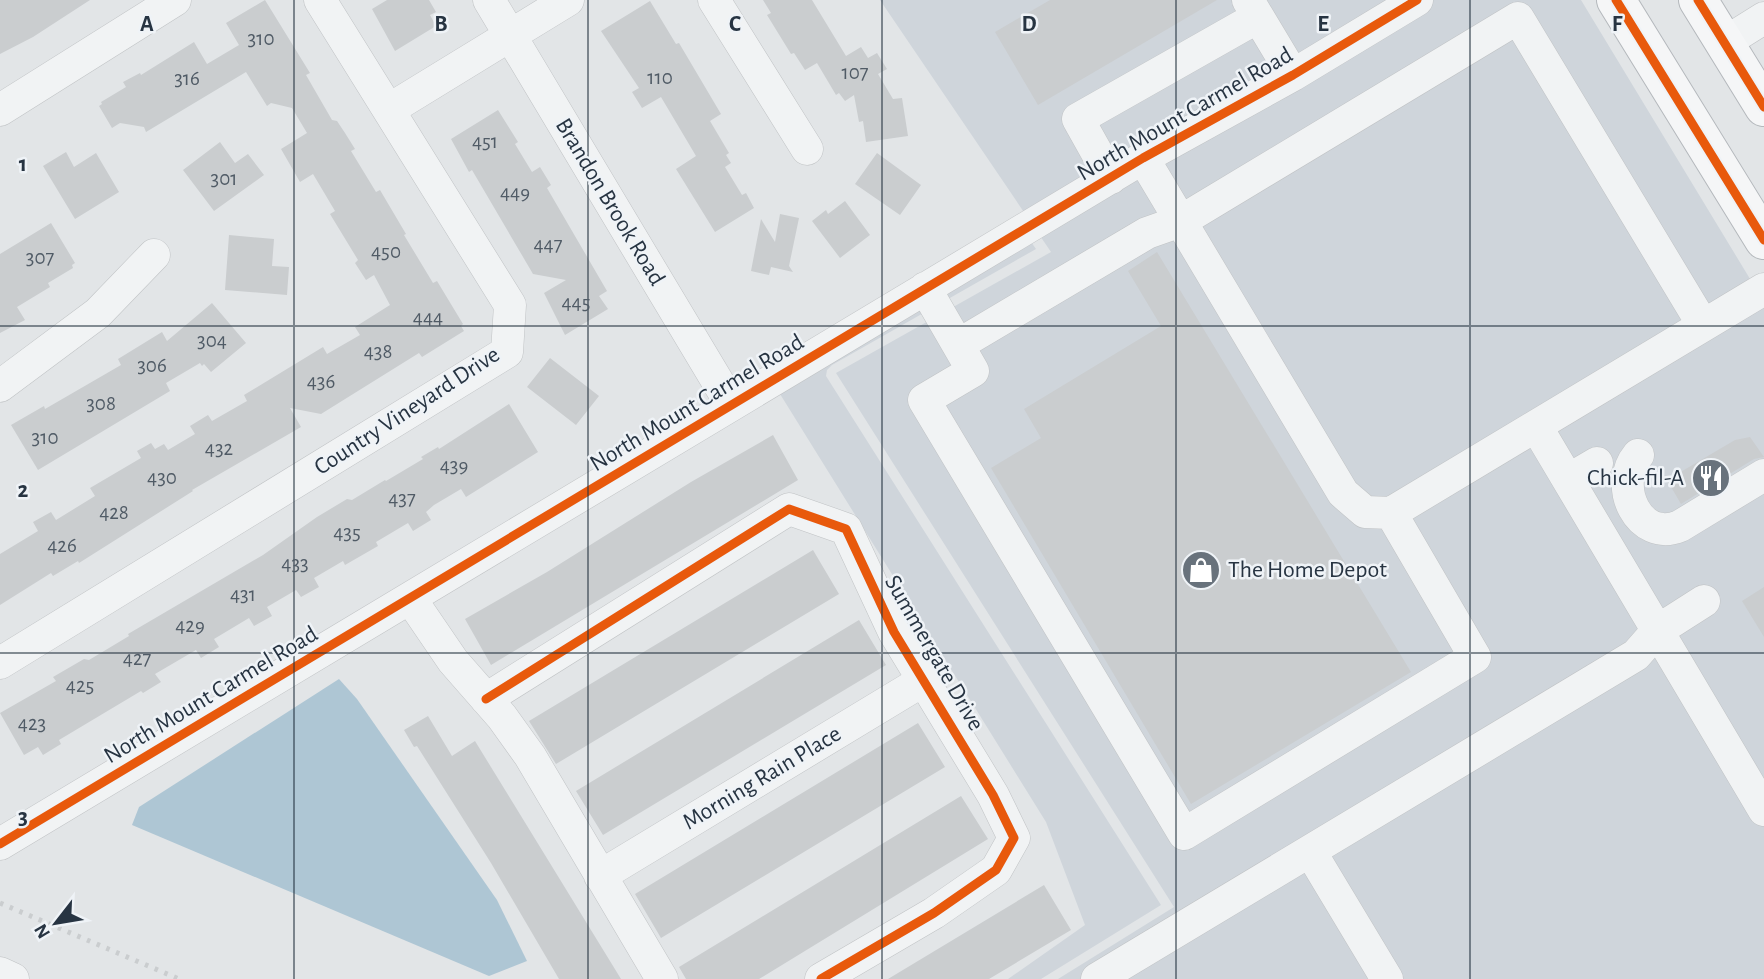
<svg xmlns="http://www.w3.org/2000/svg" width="1764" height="979" viewBox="0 0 1764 979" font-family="'Alegreya Sans',sans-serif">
	<rect width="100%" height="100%" fill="#e2e5e7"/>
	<path fill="#cfd5db" d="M 880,0 L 1581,0 L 1764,302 L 1764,979 L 1058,979 L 1174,907 L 836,373 L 1051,252 Z
		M 1029,239 L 1036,249 L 832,365 L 827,370 L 826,376 L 1161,905 L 1041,979 L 1008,979 L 1085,925 L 1046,822 L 780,394 Z"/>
	<path fill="#aec6d4" d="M 339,679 L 357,699 L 497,900 L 527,961 L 489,976 L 132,825 L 139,807 Z"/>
	<path fill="#cacdcf" d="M 0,0 L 90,0 L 33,37 L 0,54 Z
		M 265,0 L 310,73 L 306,75 L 332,120 L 337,121 L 345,133 L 355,149 L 351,151 L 376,192 L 380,190 L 406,234 L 404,235 L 433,283 L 437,281 L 463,324 L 461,326 L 464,331 L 422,357 L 419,353 L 321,414 L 290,408 L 301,427 L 192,490 L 193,491 L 79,563 L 78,561 L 53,576 L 51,573 L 0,605 L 0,554 L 38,531 L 33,522 L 51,512 L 56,520 L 95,496 L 90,488 L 141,458 L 137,451 L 151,443 L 155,449 L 164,444 L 168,450 L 195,434 L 190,426 L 208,415 L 212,421 L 247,401 L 244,395 L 323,347 L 327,354 L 360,335 L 355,327 L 390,305 L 374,275 L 366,280 L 355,263 L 358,260 L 330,214 L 335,211 L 313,174 L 300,182 L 281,149 L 307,133 L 292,108 L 271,103 L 267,106 L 246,72 L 146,132 L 144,127 L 120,123 L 112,128 L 99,106 L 102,104 L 101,102 L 126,87 L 123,82 L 140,73 L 141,75 L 194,42 L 207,64 L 239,45 L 226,23 Z
		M 387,0 L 429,0 L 436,12 L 430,15 L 436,26 L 395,51 L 372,9 Z
		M 763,0 L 812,0 L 846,56 L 861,47 L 868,58 L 877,53 L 887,69 L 878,74 L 893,99 L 902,98 L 908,136 L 866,142 L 863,121 L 859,122 L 854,95 L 845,101 L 839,93 L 836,95 L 817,63 L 805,70 L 794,53 L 791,54 L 767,15 L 771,13 Z
		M 1050,0 L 1217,0 L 1038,105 L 995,32 Z
		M 650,1 L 676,44 L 679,43 L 721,114 L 710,121 L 729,153 L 726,155 L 731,163 L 725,167 L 742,195 L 746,193 L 754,208 L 715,232 L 676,169 L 696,156 L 661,97 L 642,108 L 632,92 L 639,88 L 601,31 Z
		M 498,110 L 518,142 L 515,144 L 532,172 L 540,167 L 551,185 L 547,188 L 607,291 L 599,296 L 608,309 L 565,335 L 544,293 L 566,280 L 533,274 L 472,170 L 469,172 L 451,139 Z
		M 220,142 L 235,163 L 248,154 L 264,175 L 214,211 L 183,170 Z
		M 66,152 L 74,167 L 96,153 L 119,192 L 75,219 L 43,166 Z
		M 877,153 L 921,185 L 900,215 L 855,184 Z
		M 845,201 L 870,235 L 840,258 L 812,221 L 826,210 L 828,214 Z
		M 780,214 L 799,218 L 789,266 L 793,272 L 771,267 L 769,275 L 751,271 L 761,219 L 775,242 Z
		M 51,223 L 75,263 L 72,265 L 73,268 L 48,283 L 50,287 L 17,307 L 25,320 L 0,333 L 0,254 Z
		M 229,235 L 274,239 L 272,266 L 289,267 L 287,295 L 225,290 Z
		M 1157,252 L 1411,672 L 1191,804 L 991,468 L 1041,438 L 1024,409 L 1161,326 L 1128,271 Z
		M 212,303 L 246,343 L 211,372 L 204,364 L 202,366 L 200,363 L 166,383 L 170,391 L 38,470 L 11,425 L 44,406 L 45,409 L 121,365 L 118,359 L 162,332 L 167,341 Z
		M 550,358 L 599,396 L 576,425 L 527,387 Z
		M 509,404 L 538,452 L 466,497 L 461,489 L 434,505 L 426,512 L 431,520 L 413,531 L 408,523 L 376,542 L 378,546 L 345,565 L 343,561 L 314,578 L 319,587 L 301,597 L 296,590 L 267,607 L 272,616 L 254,626 L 249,618 L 214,639 L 219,647 L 201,658 L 196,650 L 155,674 L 161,682 L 143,693 L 141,691 L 59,740 L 61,744 L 43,755 L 38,747 L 24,755 L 0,713 L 56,681 L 53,677 L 84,659 L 89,660 L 129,636 L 128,634 L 263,555 L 317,517 L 347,499 L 352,500 L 385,480 L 386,481 L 423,459 L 421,457 L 438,447 L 439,449 Z
		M 773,435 L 798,480 L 491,665 L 465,619 L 547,572 L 691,482 Z
		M 1750,437 L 1764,457 L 1754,459 L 1681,504 L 1667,480 L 1735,440 Z
		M 813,550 L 839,594 L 556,764 L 529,721 Z
		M 1764,587 L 1764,637 L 1742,601 Z
		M 859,620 L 886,665 L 603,835 L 576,791 Z
		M 428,716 L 452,756 L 475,741 L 621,979 L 559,979 L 491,863 L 417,746 L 414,747 L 404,730 Z
		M 918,723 L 945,767 L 661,938 L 635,894 Z
		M 961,796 L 988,839 L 759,979 L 686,979 L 679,967 Z
		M 1044,885 L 1071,930 L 989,979 L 888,979 Z"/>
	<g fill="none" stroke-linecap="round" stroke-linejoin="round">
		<defs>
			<path id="minor" d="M 489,0 L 731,404
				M 714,0 L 807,149
				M 1248,0 L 1293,75
				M 1724,43 L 1764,18
				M 390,109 L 568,0
				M 0,110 L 175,0
				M 1143,158 L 1343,493 L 1365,512 L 1391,513 L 1764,289
				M 1111,178 L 1078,119 L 1258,17
				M 925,288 L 973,371 L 924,400 L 1184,834 L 1475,657 L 1391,513
				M 958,345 L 1147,233 L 1181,221 L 1518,18 L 1703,325
				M 0,386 L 98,313 L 154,255
				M 1536,426 L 1764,810
				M 1638,455 C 1612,486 1639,543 1680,526 L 1764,475
				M 1568,480 L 1597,463
				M 410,598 L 453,661 L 502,717 L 530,756 L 662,979
				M 0,663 L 507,352 L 510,305 L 320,0
				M 486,699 L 789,509 L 846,529 L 894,632 L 993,795 L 1014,838 L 996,870 L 934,913 L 821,979
				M 0,844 L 1143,158 L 1293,75 L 1417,0
				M 1310,851 L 1387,979
				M 600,876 L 924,680
				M 0,973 L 13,979
				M 1097,979 L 1636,655 L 1657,631 L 1704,601"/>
			<path id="highway" d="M 1616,0 L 1764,240
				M 1698,0 L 1764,107"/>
		</defs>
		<use href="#minor" stroke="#c0c3c5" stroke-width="33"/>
		<use href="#highway" stroke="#b4b8bc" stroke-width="40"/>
		<use href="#minor" stroke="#f1f3f4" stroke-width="32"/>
		<use href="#highway" stroke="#f5f6f7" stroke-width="38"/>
		<path stroke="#cacdcf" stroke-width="5" stroke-dasharray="3.5 7" stroke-linecap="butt" d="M 0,903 L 179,979"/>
		<defs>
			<path id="cycleway" d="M 1616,0 L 1764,240
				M 1698,0 L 1764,107
				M 486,699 L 789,509 L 846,529 L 894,632 L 993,795 L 1014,838 L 996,870 L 934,913 L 821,979
				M 0,844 L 1143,158 L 1293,75 L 1417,0"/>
		</defs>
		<use href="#cycleway" stroke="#eff3f7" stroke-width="13"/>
		<use href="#cycleway" stroke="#e8590c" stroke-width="9"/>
	</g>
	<path fill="none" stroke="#273442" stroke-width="2" stroke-opacity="0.55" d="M 294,0 L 294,979M 588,0 L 588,979M 882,0 L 882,979M 1176,0 L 1176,979M 1470,0 L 1470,979M 0,326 L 1764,326M 0,653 L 1764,653"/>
	<defs>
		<symbol id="restaurant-disc" viewBox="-11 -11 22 22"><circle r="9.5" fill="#68727c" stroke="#eff3f7"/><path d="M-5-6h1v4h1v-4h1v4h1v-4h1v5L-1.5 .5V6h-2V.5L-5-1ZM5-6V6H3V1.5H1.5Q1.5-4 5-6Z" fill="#fff"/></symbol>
		<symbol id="shop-disc" viewBox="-11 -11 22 22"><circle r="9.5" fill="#68727c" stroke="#eff3f7"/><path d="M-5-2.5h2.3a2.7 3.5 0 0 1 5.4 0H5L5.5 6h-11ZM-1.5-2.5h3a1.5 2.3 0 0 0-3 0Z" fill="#fff"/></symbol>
	</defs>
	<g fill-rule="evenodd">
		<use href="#restaurant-disc" x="1689" y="456" width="44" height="44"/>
		<use href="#shop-disc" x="1179" y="548" width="44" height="44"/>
	</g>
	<g text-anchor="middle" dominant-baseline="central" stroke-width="5" stroke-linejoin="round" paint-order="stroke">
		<g font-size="21" fill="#505b66">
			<text x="261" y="38">310</text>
			<text x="855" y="72">107</text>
			<text x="660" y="77">110</text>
			<text x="187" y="78">316</text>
			<text x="485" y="141">451</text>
			<text x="224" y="178">301</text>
			<text x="515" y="192">449</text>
			<text x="548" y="244">447</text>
			<text x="386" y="251">450</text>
			<text x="40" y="257">307</text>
			<text x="576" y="302">445</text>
			<text x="428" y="317">444</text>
			<text x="212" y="340">304</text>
			<text x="378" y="351">438</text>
			<text x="152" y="365">306</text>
			<text x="321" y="381">436</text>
			<text x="101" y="403">308</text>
			<text x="45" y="437">310</text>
			<text x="219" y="448">432</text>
			<text x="454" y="465">439</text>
			<text x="162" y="477">430</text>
			<text x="402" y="498">437</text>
			<text x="114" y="512">428</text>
			<text x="347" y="532">435</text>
			<text x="62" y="545">426</text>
			<text x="295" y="563">433</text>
			<text x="243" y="594">431</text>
			<text x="190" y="625">429</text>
			<text x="137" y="658">427</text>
			<text x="80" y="685">425</text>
			<text x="32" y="723">423</text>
		</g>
		<g font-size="24" fill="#273442" stroke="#eff3f7">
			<text transform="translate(1185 114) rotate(-30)">North Mount Carmel Road</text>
			<text transform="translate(610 202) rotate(59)">Brandon Brook Road</text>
			<text transform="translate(697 403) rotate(-31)">North Mount Carmel Road</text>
			<text transform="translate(407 411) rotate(-33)">Country Vineyard Drive</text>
			<text transform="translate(934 653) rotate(60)">Summergate Drive</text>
			<text transform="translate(211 695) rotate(-31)">North Mount Carmel Road</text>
			<text transform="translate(762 778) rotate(-31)">Morning Rain Place</text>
		</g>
		<g font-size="24" fill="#273442" stroke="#eff3f7" text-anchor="end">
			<text x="1684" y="478">Chick-fil-A</text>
			<text x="1228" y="570" text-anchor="start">The Home Depot</text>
		</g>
	</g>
	<g font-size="23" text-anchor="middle" font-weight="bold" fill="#273442" stroke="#eff3f7" stroke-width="5" stroke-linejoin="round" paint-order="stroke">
		<text x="147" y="31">A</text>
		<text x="441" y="31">B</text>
		<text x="735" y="31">C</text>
		<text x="1029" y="31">D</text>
		<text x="1323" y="31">E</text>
		<text x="1617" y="31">F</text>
		<text x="23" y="171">1</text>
		<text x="23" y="497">2</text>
		<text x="23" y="824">3</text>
	</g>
	<g transform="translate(56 923) rotate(239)" stroke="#eff3f7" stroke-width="5" paint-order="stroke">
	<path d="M0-5L12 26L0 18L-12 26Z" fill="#273442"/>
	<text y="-10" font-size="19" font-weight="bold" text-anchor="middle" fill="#273442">N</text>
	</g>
</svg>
